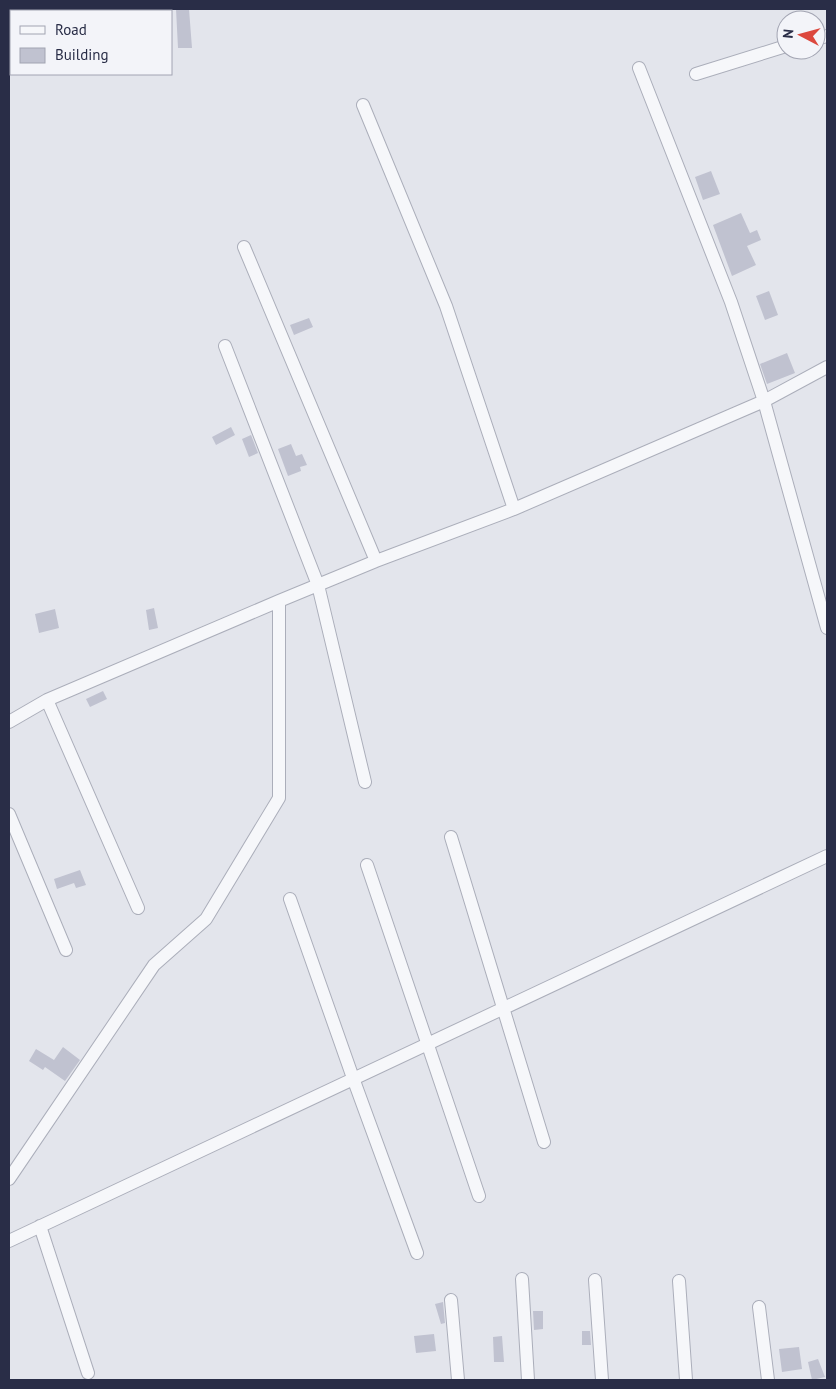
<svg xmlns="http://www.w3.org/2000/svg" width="836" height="1389" viewBox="0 0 836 1389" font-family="'PT Sans',sans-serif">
	<rect width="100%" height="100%" fill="#e3e5ec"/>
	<path fill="#c0c2d0" d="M 176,9 L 189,9 L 192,48 L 178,48 Z
		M 711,171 L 720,194 L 703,200 L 695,177 Z
		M 741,213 L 750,233 L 757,230 L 761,240 L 747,246 L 756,265 L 732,276 L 713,225 Z
		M 769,291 L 778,315 L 765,320 L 756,296 Z
		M 309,318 L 313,327 L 294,335 L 290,325 Z
		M 787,353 L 795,373 L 767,384 L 760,364 Z
		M 231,427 L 235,435 L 216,445 L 212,437 Z
		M 251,435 L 258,453 L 249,457 L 242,439 Z
		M 291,444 L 296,456 L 302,454 L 307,465 L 300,467 L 301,471 L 288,476 L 278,449 Z
		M 154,608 L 158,628 L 149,630 L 146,610 Z
		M 55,609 L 59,628 L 39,633 L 35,614 Z
		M 103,691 L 107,699 L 90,707 L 86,699 Z
		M 80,870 L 86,885 L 76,888 L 74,883 L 57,889 L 54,879 Z
		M 63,1047 L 80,1060 L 65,1081 L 45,1067 L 43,1070 L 29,1061 L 36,1049 L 54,1060 Z
		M 443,1302 L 445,1323 L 441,1324 L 435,1304 Z
		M 533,1311 L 543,1311 L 543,1329 L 534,1330 Z
		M 582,1331 L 590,1331 L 591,1345 L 582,1345 Z
		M 434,1334 L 436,1351 L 416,1353 L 414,1336 Z
		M 502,1336 L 504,1362 L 494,1362 L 493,1337 Z
		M 799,1347 L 802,1369 L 782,1372 L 779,1349 Z
		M 818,1359 L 825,1377 L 812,1380 L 808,1362 Z"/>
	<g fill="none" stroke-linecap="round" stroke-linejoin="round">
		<defs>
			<path id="minor" d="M 816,39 L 827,36
				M 639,68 L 731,302 L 764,401 L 827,628
				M 696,74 L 786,46
				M 363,105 L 446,306 L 514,509
				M 244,247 L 376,561
				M 225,346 L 318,585 L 365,782
				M 47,700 L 138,908
				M 9,722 L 47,700 L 279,601 L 376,561 L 514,509 L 764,401 L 827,367
				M 9,814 L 66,950
				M 451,837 L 544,1142
				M 367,865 L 479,1196
				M 290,899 L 353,1078 L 417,1253
				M 9,1179 L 154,965 L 206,919 L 279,798 L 279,601
				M 40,1226 L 88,1373
				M 9,1241 L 827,856
				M 522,1279 L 528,1380
				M 595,1280 L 602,1380
				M 679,1281 L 686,1380
				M 451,1300 L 458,1380
				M 759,1307 L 768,1380"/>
		</defs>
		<use href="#minor" stroke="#abaeba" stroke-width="14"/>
		<use href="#minor" stroke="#f6f7fa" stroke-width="12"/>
	</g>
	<rect width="836" height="1389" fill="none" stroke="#292d47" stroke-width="20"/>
	<rect x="10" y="10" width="162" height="65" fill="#f3f4f9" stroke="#a2a4b2"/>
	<rect x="20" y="26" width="25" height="8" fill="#f6f7fa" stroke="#a2a4b2"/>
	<text x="55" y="35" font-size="15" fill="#292d47">Road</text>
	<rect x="20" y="48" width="25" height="15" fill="#c0c2d0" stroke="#a2a4b2"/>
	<text x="55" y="60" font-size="15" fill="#292d47">Building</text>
	<g transform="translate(801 35) rotate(276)"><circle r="24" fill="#f3f4f9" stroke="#a2a4b2"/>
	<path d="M0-4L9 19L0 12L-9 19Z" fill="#dc483e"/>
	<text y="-8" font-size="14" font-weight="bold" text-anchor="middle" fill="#292d47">N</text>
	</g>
</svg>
